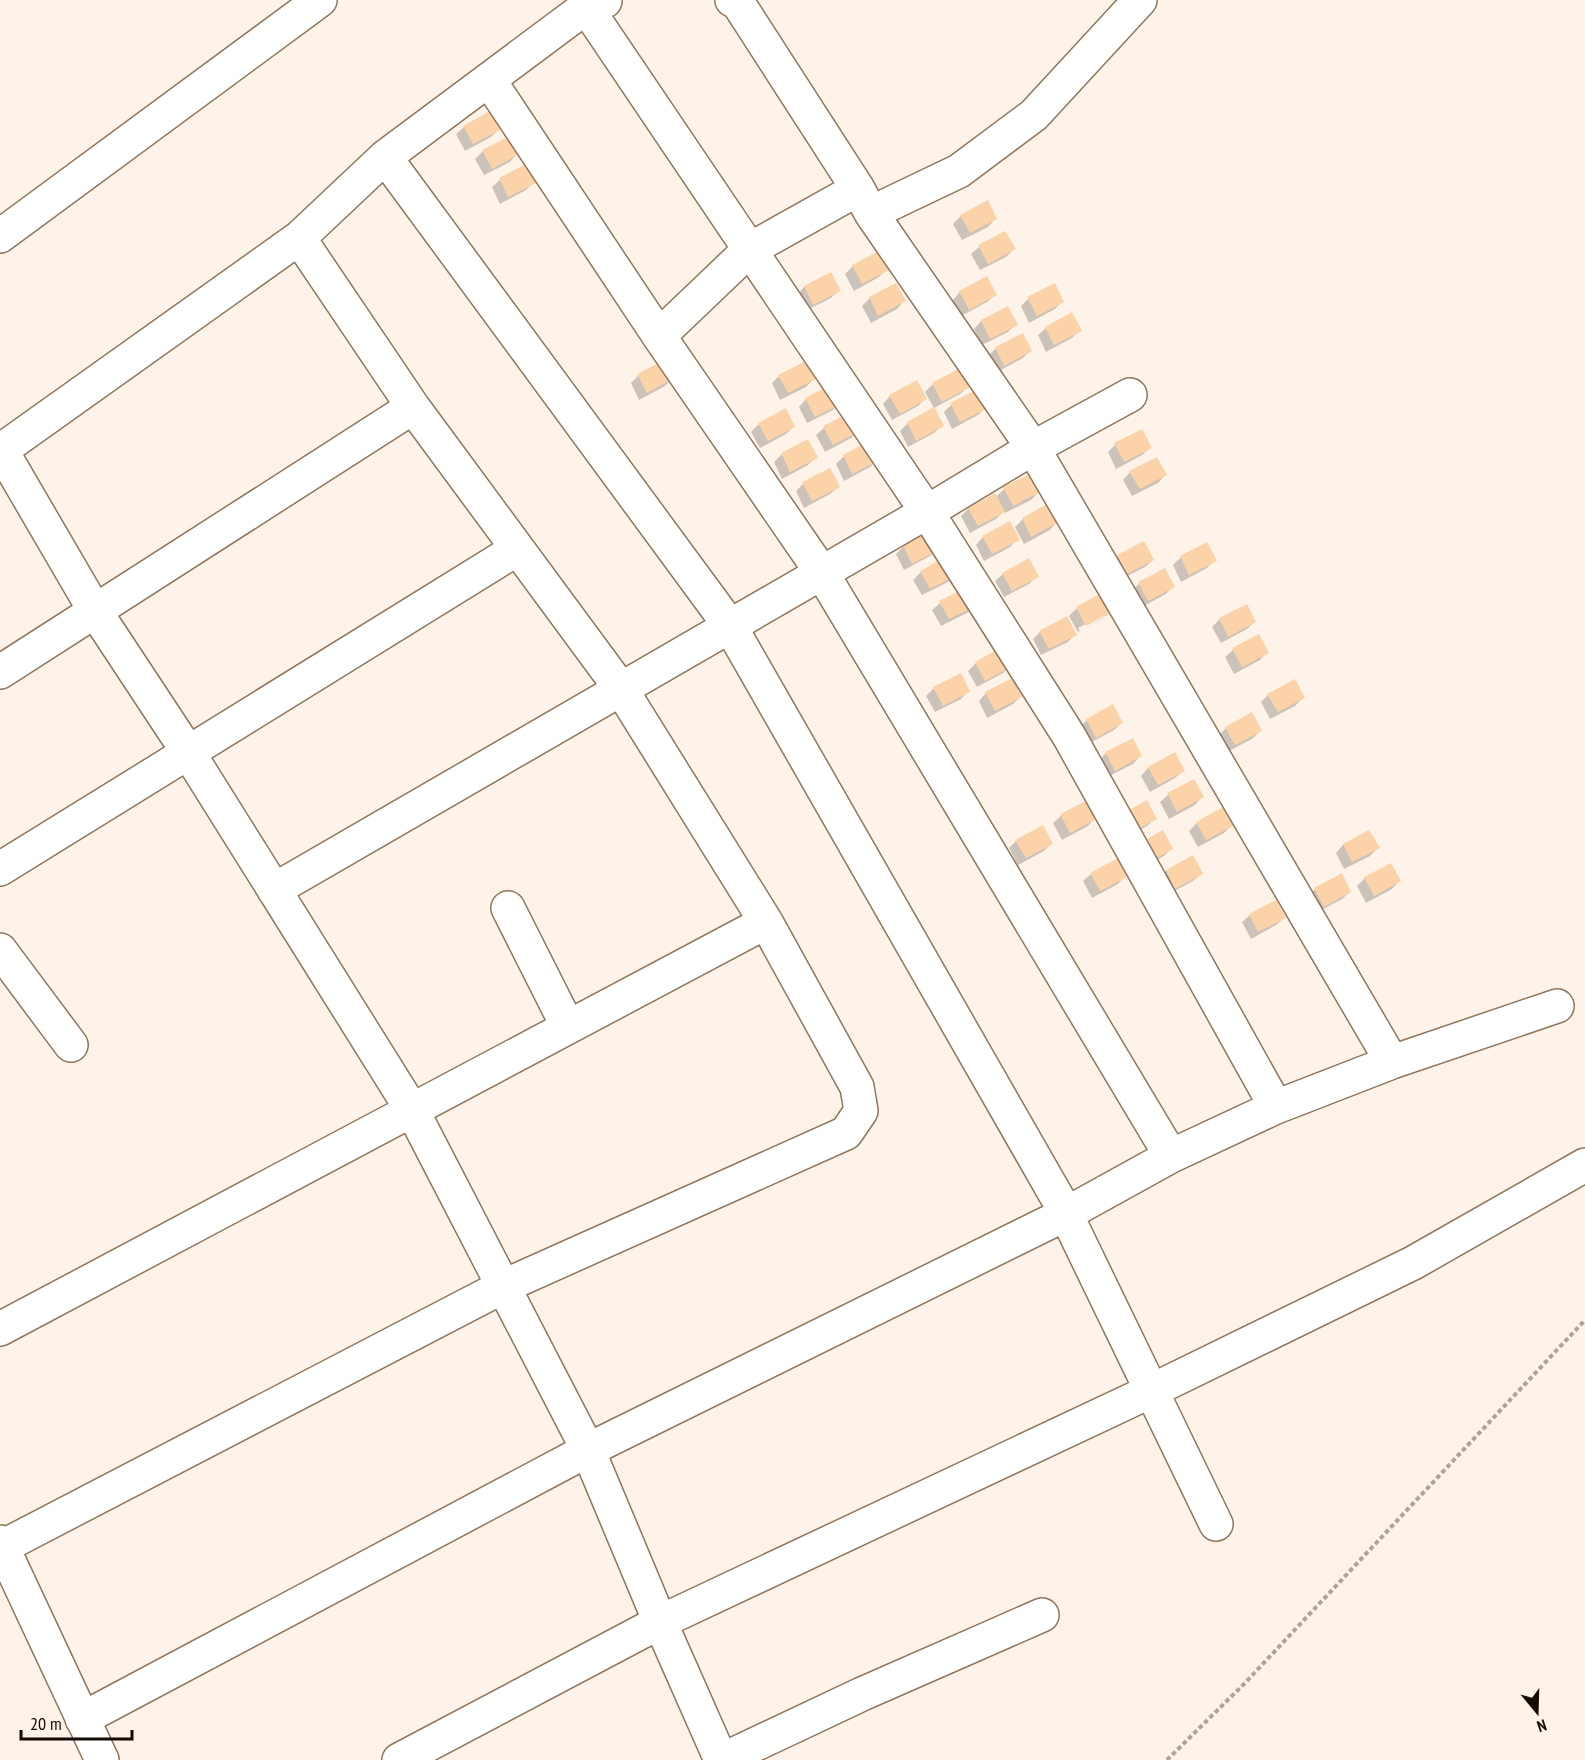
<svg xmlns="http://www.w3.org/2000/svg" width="1585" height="1760" viewBox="0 0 1585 1760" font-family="'PT Sans Narrow',sans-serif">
	<rect width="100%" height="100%" fill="#fef3e8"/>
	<path fill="#0003" fill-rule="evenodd" d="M 464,127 L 498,130 L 491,137 L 465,151 L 456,134 Z
		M 483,151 L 517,154 L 510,162 L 484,175 L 475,159 Z
		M 526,166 L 534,182 L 526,190 L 500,204 L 492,187 L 500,180 Z
		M 961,216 L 995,219 L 988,227 L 962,240 L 953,224 Z
		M 979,247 L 1014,249 L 1006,257 L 980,270 L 971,254 Z
		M 878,253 L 887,269 L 879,277 L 854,291 L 845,274 L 852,267 Z
		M 830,274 L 839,290 L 831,298 L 805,311 L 797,295 L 804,287 Z
		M 960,292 L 995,295 L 987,302 L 961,316 L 953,300 Z
		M 870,298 L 904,301 L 897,309 L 871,323 L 862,306 Z
		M 1028,299 L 1062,301 L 1055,309 L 1029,323 L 1021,306 Z
		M 1008,308 L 1016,324 L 1008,332 L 982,345 L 974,329 L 981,321 Z
		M 1046,328 L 1080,330 L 1072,338 L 1046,352 L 1038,335 Z
		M 996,348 L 1030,351 L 1023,358 L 997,372 L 988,356 Z
		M 638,376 L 673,378 L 665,386 L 639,400 L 631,383 Z
		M 779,376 L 814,379 L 806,387 L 780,400 L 772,383 Z
		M 933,384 L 968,387 L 960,394 L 934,408 L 925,392 Z
		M 890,396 L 925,399 L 918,406 L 892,420 L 883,404 Z
		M 806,399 L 841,402 L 833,410 L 807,423 L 799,407 Z
		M 951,405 L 986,407 L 978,415 L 952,429 L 944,412 Z
		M 908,423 L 942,426 L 934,433 L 908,447 L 900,431 Z
		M 759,424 L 793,427 L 786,434 L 760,448 L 751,432 Z
		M 824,428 L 858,430 L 851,438 L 825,452 L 816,435 Z
		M 807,441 L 816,457 L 808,465 L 782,479 L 774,462 L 781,455 Z
		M 869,443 L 878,459 L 870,467 L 844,481 L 836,464 L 843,457 Z
		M 1115,445 L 1150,448 L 1142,455 L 1116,469 L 1108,452 Z
		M 1130,472 L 1165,475 L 1158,483 L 1132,496 L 1123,480 Z
		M 803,484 L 838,487 L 830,494 L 804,508 L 796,491 Z
		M 1004,489 L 1039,492 L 1031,500 L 1005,513 L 1004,511 L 996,519 L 970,533 L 961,516 L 968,509 L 994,495 L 996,497 Z
		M 1023,519 L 1057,522 L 1050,530 L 1024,544 L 1015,527 Z
		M 983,537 L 1018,539 L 1010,547 L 984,561 L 976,545 Z
		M 1144,543 L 1153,560 L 1145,567 L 1119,580 L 1110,564 L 1118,556 Z
		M 1206,544 L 1215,560 L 1207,568 L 1181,582 L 1173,565 L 1180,558 Z
		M 904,546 L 938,549 L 930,556 L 904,570 L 896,554 Z
		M 1165,570 L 1173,586 L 1166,594 L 1140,608 L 1131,591 L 1139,584 Z
		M 921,572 L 955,575 L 948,582 L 922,595 L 913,580 Z
		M 1003,574 L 1037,576 L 1029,584 L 1004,597 L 995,581 Z
		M 1103,594 L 1111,611 L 1104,618 L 1078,632 L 1069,616 L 1077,608 ZM 1105,614 L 1105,617 L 1080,631 L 1078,628 Z
		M 940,603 L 974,605 L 967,613 L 941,626 L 932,610 Z
		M 1220,619 L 1254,622 L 1247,629 L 1221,643 L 1212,627 Z
		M 1040,632 L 1075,634 L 1068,642 L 1041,655 L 1033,639 Z
		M 1259,636 L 1267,652 L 1260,660 L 1234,674 L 1225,657 L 1233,650 Z
		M 976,663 L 1010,666 L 1003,673 L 977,687 L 968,671 Z
		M 934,688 L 968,691 L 961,699 L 935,712 L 926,696 Z
		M 986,693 L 1021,696 L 1013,704 L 987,718 L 979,701 Z
		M 1268,695 L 1303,698 L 1295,706 L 1270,719 L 1261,702 Z
		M 1251,715 L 1260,731 L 1252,739 L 1227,752 L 1218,736 L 1226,728 Z
		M 1087,720 L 1121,723 L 1114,730 L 1088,744 L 1079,728 Z
		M 1106,753 L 1140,756 L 1133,764 L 1107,777 L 1098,761 Z
		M 1174,754 L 1183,771 L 1175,778 L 1150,792 L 1141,776 L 1148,768 Z
		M 1194,781 L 1202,797 L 1195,805 L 1169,819 L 1160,802 L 1168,795 Z
		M 1061,816 L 1095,818 L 1088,826 L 1062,840 L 1053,823 Z
		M 1155,819 L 1147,826 L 1122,840 L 1113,824 Z
		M 1197,823 L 1231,826 L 1224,833 L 1198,847 L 1189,831 Z
		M 1369,832 L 1378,848 L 1370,856 L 1344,869 L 1336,853 L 1343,845 Z
		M 1016,841 L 1051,843 L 1044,851 L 1018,865 L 1009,848 Z
		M 1171,849 L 1164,856 L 1138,870 L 1130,854 Z
		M 1192,857 L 1201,874 L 1193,881 L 1167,895 L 1159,879 L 1166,871 Z
		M 1091,874 L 1125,876 L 1118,884 L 1092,898 L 1083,881 Z
		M 1365,878 L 1399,881 L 1392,889 L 1366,903 L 1357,886 Z
		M 1315,889 L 1350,892 L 1342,899 L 1316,913 L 1308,897 Z
		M 1250,915 L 1284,918 L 1276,925 L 1251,939 L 1242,922 Z"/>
	<path fill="#fcd3a8" d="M 490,111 L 500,130 L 473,144 L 463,126 Z
		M 510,136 L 519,154 L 492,169 L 482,150 Z
		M 526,164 L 536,183 L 508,197 L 499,178 Z
		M 988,200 L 997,219 L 970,233 L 960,215 Z
		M 1005,231 L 1016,249 L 988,264 L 978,245 Z
		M 879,251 L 889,270 L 862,284 L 852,265 Z
		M 831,272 L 841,291 L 813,305 L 804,286 Z
		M 987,276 L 997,295 L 969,310 L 959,291 Z
		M 896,283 L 906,301 L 878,316 L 869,297 Z
		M 1055,283 L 1064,302 L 1037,316 L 1027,297 Z
		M 1008,306 L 1018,325 L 990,339 L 981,320 Z
		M 1072,312 L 1082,331 L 1054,345 L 1045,327 Z
		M 1023,333 L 1032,351 L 1004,366 L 995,347 Z
		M 665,360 L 675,378 L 647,393 L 637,374 Z
		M 806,361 L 816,379 L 788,393 L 778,375 Z
		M 960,368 L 970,387 L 942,402 L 932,383 Z
		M 917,380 L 927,399 L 900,414 L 889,395 Z
		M 832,384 L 843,403 L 815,417 L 805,398 Z
		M 978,389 L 988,408 L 960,422 L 950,403 Z
		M 934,407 L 944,426 L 916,441 L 907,422 Z
		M 786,408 L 795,427 L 768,441 L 758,423 Z
		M 851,412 L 860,431 L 833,445 L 823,426 Z
		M 1142,429 L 1152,448 L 1124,462 L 1114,443 Z
		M 808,439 L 818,458 L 790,472 L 781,453 Z
		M 869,441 L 880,460 L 852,474 L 843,455 Z
		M 1157,457 L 1167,475 L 1140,489 L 1129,471 Z
		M 830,468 L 840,487 L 812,501 L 802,482 Z
		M 1030,474 L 1040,492 L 1013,506 L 1003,487 Z
		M 995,493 L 1005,512 L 978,526 L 968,508 Z
		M 1049,503 L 1059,522 L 1031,537 L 1022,518 Z
		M 1010,521 L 1020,540 L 992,554 L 982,536 Z
		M 930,530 L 940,549 L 912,564 L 903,545 Z
		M 1144,541 L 1154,560 L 1127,574 L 1117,555 Z
		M 1207,542 L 1217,561 L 1189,575 L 1180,556 Z
		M 947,556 L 957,575 L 930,589 L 920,571 Z
		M 1029,558 L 1039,577 L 1012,591 L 1002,573 Z
		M 1165,568 L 1175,587 L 1148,601 L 1138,582 Z
		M 967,587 L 976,606 L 949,619 L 939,601 Z
		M 1103,592 L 1113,611 L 1086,626 L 1076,607 Z
		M 1247,604 L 1256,622 L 1228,637 L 1219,618 Z
		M 1067,616 L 1077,635 L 1049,649 L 1039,631 Z
		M 1259,634 L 1269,653 L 1242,667 L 1232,648 Z
		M 1002,647 L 1012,666 L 985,681 L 975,662 Z
		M 961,673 L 970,692 L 943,706 L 933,687 Z
		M 1012,678 L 1023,696 L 995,711 L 985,692 Z
		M 1295,679 L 1305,698 L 1278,712 L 1267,694 Z
		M 1113,704 L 1123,723 L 1096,738 L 1086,719 Z
		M 1252,712 L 1262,731 L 1235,745 L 1225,727 Z
		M 1133,738 L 1142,756 L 1115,771 L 1105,752 Z
		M 1175,752 L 1185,771 L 1158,785 L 1148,767 Z
		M 1194,779 L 1204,797 L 1177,812 L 1167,793 Z
		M 1088,800 L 1097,819 L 1070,833 L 1060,814 Z
		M 1147,800 L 1157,819 L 1130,833 L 1120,815 Z
		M 1223,807 L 1233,826 L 1206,840 L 1196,822 Z
		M 1043,825 L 1053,844 L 1026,858 L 1015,840 Z
		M 1163,830 L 1173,849 L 1146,864 L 1136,845 Z
		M 1369,830 L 1380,848 L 1352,862 L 1343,844 Z
		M 1193,855 L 1203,874 L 1175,889 L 1166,870 Z
		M 1118,858 L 1127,877 L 1100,891 L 1090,873 Z
		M 1391,863 L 1401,881 L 1374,896 L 1364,877 Z
		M 1342,873 L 1351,892 L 1324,907 L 1314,888 Z
		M 1276,900 L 1286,918 L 1258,932 L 1249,914 Z"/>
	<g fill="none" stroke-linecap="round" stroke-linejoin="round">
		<defs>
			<path id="street" d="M 732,0 L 738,3 L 858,189 L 871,213 L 1033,448 L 1392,1062
				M 586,7 L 927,512 L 1069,736 L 1276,1107
				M 489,80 L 659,336 L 822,573 L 1171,1156
				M 385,157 L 730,626 L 1061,1204 L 1216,1524
				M 871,213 L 959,171 L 1034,115 L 1140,0
				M 0,236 L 320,0
				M 659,336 L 749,250 L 858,189
				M 0,448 L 95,611 L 188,752 L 412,1110 L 588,1450 L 660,1622 L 721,1760
				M 0,451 L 299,238 L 385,157 L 586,7 L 605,1
				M 0,672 L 413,407
				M 0,869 L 517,549
				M 274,890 L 927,512 L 1033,448 L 1130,395
				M 508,908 L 568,1027
				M 0,950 L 71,1045
				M 0,1329 L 766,922
				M 0,1542 L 102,1760
				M 0,1548 L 502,1287 L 846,1133 L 861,1111 L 857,1087 L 766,922 L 621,689 L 413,407 L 299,238
				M 82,1719 L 588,1450 L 1066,1214 L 1171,1156 L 1276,1107 L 1392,1062 L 1557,1006
				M 399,1760 L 660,1622 L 1151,1391 L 1413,1263 L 1585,1165
				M 722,1760 L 862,1694 L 1042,1615"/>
		</defs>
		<use href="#street" stroke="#8f765d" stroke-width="36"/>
		<path stroke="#ada399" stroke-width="4" stroke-dasharray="4.5 3" stroke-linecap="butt" d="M 1167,1760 L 1245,1683 L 1585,1320"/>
		<use href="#street" stroke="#fff" stroke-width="33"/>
	</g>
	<g transform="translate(1537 1712) rotate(161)" stroke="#fef3e8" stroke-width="4.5" paint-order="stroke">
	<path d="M0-4.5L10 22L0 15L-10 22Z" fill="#140b04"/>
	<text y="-9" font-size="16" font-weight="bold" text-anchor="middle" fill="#140b04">N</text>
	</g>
	<path d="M21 1730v9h111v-9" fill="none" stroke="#140b04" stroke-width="3"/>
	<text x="30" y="1730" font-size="18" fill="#140b04" stroke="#fef3e8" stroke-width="4.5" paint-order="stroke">20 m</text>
</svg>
